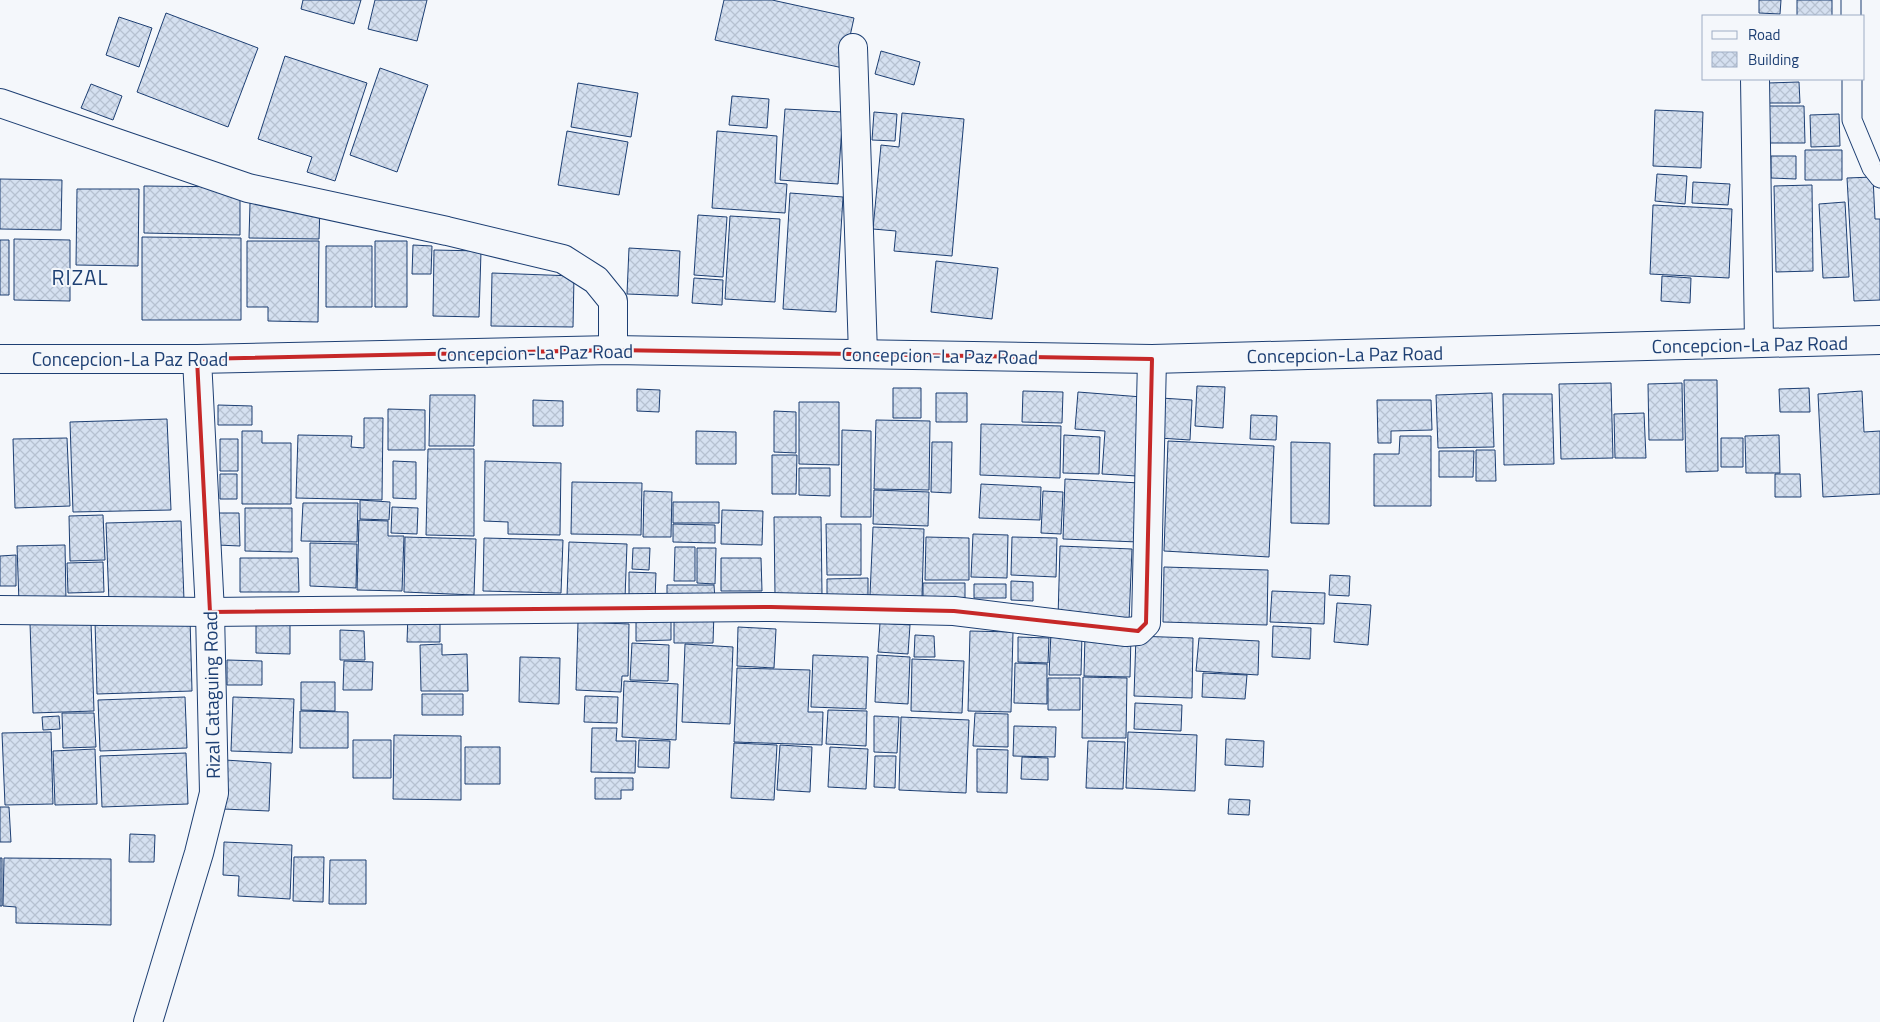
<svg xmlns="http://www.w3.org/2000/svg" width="1880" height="1022" viewBox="0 0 1880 1022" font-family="'Titillium Web',sans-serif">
	<defs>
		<pattern id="building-cross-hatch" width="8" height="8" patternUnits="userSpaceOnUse" patternTransform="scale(1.25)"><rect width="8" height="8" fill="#d5e0f0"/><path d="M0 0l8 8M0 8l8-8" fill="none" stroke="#b6c1d1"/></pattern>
	</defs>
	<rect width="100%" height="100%" fill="#f4f7fb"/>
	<path fill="url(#building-cross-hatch)" stroke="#1d3f73" d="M 303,0 L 361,0 L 354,24 L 301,9 Z
		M 375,0 L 427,0 L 417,41 L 368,29 Z
		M 724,0 L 772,0 L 854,18 L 843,68 L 715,40 Z
		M 1759,0 L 1781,0 L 1780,14 L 1759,13 Z
		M 1797,0 L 1832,0 L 1832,16 L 1797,16 Z
		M 166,13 L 258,48 L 228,127 L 137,92 Z
		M 119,17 L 152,28 L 139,67 L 106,55 Z
		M 881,51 L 920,62 L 914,85 L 875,74 Z
		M 285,56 L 367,83 L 335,181 L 307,172 L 312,157 L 258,139 Z
		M 380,68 L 428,85 L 397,172 L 350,155 Z
		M 1799,82 L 1800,103 L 1768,103 L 1768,83 Z
		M 578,83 L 638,93 L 631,137 L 571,127 Z
		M 91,84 L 122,96 L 113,120 L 81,108 Z
		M 732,96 L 769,99 L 767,128 L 729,125 Z
		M 1767,106 L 1804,106 L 1805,143 L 1767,143 Z
		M 785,109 L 843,112 L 838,184 L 780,180 Z
		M 1655,110 L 1703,112 L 1701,168 L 1653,166 Z
		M 874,112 L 897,114 L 895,141 L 872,140 Z
		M 902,113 L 964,119 L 952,256 L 894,251 L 896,231 L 873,229 L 881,145 L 899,147 Z
		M 1839,114 L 1840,146 L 1811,147 L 1810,115 Z
		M 567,131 L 628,142 L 619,195 L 558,185 Z
		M 717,131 L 777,136 L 775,183 L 787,184 L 785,213 L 712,208 Z
		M 1805,150 L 1842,150 L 1842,180 L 1805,180 Z
		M 1771,156 L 1796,156 L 1796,179 L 1771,178 Z
		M 1657,174 L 1687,176 L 1685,204 L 1655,201 Z
		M 1873,177 L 1875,219 L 1880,219 L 1880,300 L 1854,301 L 1847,178 Z
		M 0,179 L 62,180 L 61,230 L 0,229 Z
		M 1693,182 L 1730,184 L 1728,205 L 1692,203 Z
		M 1812,185 L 1813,271 L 1776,272 L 1774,186 Z
		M 144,186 L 240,187 L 240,235 L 144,233 Z
		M 77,189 L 139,189 L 138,266 L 76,265 Z
		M 790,193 L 843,197 L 836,312 L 783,309 Z
		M 1845,202 L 1849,277 L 1823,278 L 1819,204 Z
		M 250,203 L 320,204 L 319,239 L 249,238 Z
		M 1653,205 L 1732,209 L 1729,278 L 1650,274 Z
		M 698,215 L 727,217 L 723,277 L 694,275 Z
		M 730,216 L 780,219 L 775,302 L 725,299 Z
		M 142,237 L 241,238 L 241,320 L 142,320 Z
		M 14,239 L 70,240 L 70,301 L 14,300 Z
		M 0,240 L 9,240 L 9,295 L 0,295 Z
		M 247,241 L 319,241 L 318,322 L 268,321 L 268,307 L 247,307 Z
		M 375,241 L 407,241 L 407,307 L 375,307 Z
		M 413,245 L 432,246 L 431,274 L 412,274 Z
		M 326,246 L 372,246 L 372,307 L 326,307 Z
		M 629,248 L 680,251 L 678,296 L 627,294 Z
		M 434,250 L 481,251 L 479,317 L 433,316 Z
		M 936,261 L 998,268 L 992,319 L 931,312 Z
		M 492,273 L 574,276 L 573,327 L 491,326 Z
		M 1662,276 L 1691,278 L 1690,303 L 1661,301 Z
		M 694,278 L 723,280 L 722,305 L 692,303 Z
		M 1684,380 L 1717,380 L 1718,471 L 1686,472 Z
		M 1611,383 L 1613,458 L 1561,459 L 1559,384 Z
		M 1682,383 L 1683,440 L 1649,440 L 1648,384 Z
		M 1197,386 L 1225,387 L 1223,428 L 1195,426 Z
		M 893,388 L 921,388 L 921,418 L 893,418 Z
		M 1809,388 L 1810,412 L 1780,412 L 1779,389 Z
		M 637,389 L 660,390 L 659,412 L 637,411 Z
		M 1023,391 L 1063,392 L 1062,423 L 1022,422 Z
		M 1862,391 L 1864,432 L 1880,431 L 1880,494 L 1823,497 L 1818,394 Z
		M 1078,392 L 1142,397 L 1137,476 L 1102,474 L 1105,431 L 1075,429 Z
		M 936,393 L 967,393 L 967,422 L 936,422 Z
		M 1492,393 L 1494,447 L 1438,448 L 1436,395 Z
		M 1503,394 L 1552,394 L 1554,464 L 1504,465 Z
		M 430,395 L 475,395 L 474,446 L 429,446 Z
		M 1161,398 L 1192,400 L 1190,440 L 1159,438 Z
		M 533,400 L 563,401 L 563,426 L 533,426 Z
		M 1377,400 L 1431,400 L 1432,430 L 1391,431 L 1391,443 L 1378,443 Z
		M 799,402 L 839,402 L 839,465 L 799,464 Z
		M 218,405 L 252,406 L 252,425 L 218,425 Z
		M 388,409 L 425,410 L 425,450 L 388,450 Z
		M 774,411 L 796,412 L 796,453 L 774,452 Z
		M 1644,413 L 1646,458 L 1615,458 L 1614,414 Z
		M 1251,415 L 1277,416 L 1276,440 L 1250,439 Z
		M 364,418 L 383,418 L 382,500 L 296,498 L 298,435 L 352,436 L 351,447 L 364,448 Z
		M 167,419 L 171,510 L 73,512 L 70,422 Z
		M 876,420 L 930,421 L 929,490 L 874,489 Z
		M 981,424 L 1061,426 L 1060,478 L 980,475 Z
		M 842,430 L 871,431 L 871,517 L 841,517 Z
		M 242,431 L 262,431 L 262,443 L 291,443 L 291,504 L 242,504 Z
		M 696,431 L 736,432 L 736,464 L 696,464 Z
		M 1064,435 L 1100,437 L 1099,474 L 1063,473 Z
		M 1779,435 L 1780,473 L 1746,473 L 1745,436 Z
		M 1400,436 L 1431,436 L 1431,506 L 1374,506 L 1374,454 L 1399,454 Z
		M 67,438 L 70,506 L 15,508 L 13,439 Z
		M 1721,438 L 1743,438 L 1743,467 L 1721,467 Z
		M 220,439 L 238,439 L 238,471 L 220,471 Z
		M 1168,441 L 1274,446 L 1269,557 L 1164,551 Z
		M 932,442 L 952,442 L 951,493 L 931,492 Z
		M 1291,442 L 1330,443 L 1329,524 L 1291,523 Z
		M 428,449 L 474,449 L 474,536 L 426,535 Z
		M 1476,450 L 1495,450 L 1496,481 L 1476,481 Z
		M 1439,451 L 1474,451 L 1473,477 L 1439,477 Z
		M 772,455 L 797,455 L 796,494 L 772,494 Z
		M 393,461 L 416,462 L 416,499 L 393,498 Z
		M 485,461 L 561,463 L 560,535 L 508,534 L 508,522 L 484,521 Z
		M 799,468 L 830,468 L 830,496 L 799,495 Z
		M 220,474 L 237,474 L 237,499 L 220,499 Z
		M 1775,474 L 1800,474 L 1801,497 L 1775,497 Z
		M 1065,479 L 1140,483 L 1138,542 L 1063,539 Z
		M 572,482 L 642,483 L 641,535 L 571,534 Z
		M 981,484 L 1041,487 L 1040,520 L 979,518 Z
		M 874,490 L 929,492 L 928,526 L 873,524 Z
		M 644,491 L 672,492 L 671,537 L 643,537 Z
		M 1043,491 L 1063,492 L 1061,534 L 1041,533 Z
		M 360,500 L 390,502 L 389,520 L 360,519 Z
		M 673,502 L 719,502 L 719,523 L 673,523 Z
		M 303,503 L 358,503 L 357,542 L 301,541 Z
		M 392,507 L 418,508 L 417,534 L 391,533 Z
		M 245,508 L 292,508 L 292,552 L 245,551 Z
		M 722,510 L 763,511 L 762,545 L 721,544 Z
		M 217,513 L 239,513 L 240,546 L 217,545 Z
		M 103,515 L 105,560 L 70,561 L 69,516 Z
		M 774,517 L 821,517 L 822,594 L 775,595 Z
		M 359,520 L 388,521 L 388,536 L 404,536 L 402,591 L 357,590 Z
		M 181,521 L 184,600 L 109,603 L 106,523 Z
		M 673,524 L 715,525 L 715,543 L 673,542 Z
		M 826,524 L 861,524 L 861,575 L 827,575 Z
		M 873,527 L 924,529 L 922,597 L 870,595 Z
		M 973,534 L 1008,535 L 1007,578 L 971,577 Z
		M 405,537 L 476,539 L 474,595 L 404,592 Z
		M 926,537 L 969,538 L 969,580 L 925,580 Z
		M 1012,537 L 1057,538 L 1056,577 L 1011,575 Z
		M 484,538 L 563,540 L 561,593 L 483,591 Z
		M 569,542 L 627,544 L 625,598 L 567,596 Z
		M 310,543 L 357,544 L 356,588 L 310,586 Z
		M 65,545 L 66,601 L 19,603 L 17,546 Z
		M 1060,546 L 1132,549 L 1129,621 L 1058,618 Z
		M 675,547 L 695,547 L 695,581 L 674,581 Z
		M 633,548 L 650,548 L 649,570 L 632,569 Z
		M 697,548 L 716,548 L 715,584 L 697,583 Z
		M 16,555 L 16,586 L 0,586 L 0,556 Z
		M 240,558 L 298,558 L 299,592 L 240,592 Z
		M 721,558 L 761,558 L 762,591 L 721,591 Z
		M 103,562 L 104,592 L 68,593 L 67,563 Z
		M 1164,567 L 1268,570 L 1267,625 L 1163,622 Z
		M 629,572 L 656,573 L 655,600 L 629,599 Z
		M 1330,575 L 1350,576 L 1349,596 L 1329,595 Z
		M 868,578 L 868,598 L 827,598 L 827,579 Z
		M 1011,581 L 1033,582 L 1033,601 L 1011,600 Z
		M 923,583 L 965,583 L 965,604 L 923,603 Z
		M 974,584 L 1006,584 L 1006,598 L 974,598 Z
		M 667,585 L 714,585 L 715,600 L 667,600 Z
		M 1272,591 L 1325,593 L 1324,624 L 1270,622 Z
		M 1337,603 L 1371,605 L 1368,645 L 1334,642 Z
		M 674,611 L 714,612 L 713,643 L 674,643 Z
		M 408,614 L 440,614 L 440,642 L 407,642 Z
		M 190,618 L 192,691 L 97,694 L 95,621 Z
		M 256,619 L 290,619 L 290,654 L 256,653 Z
		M 636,619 L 671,619 L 671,640 L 636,641 Z
		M 91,622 L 94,711 L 33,713 L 30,623 Z
		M 578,622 L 629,624 L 628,676 L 622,676 L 621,692 L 576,690 Z
		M 880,623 L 910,625 L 908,654 L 878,652 Z
		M 1273,626 L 1311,628 L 1310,659 L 1272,657 Z
		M 738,627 L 776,629 L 774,668 L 737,666 Z
		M 340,630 L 364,631 L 365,660 L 340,660 Z
		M 970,631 L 1013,632 L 1011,712 L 968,711 Z
		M 1051,632 L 1082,633 L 1081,675 L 1049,675 Z
		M 1085,634 L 1131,635 L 1130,677 L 1084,676 Z
		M 915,635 L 934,636 L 935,657 L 914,657 Z
		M 1136,636 L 1193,638 L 1192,698 L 1134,696 Z
		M 1018,637 L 1049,638 L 1048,663 L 1018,662 Z
		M 1199,638 L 1259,641 L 1258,675 L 1196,671 Z
		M 632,643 L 669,645 L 668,681 L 630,680 Z
		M 442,644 L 442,655 L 467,654 L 468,691 L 421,691 L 420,645 Z
		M 685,644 L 733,647 L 730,724 L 682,722 Z
		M 813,655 L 868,657 L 866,709 L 811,707 Z
		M 877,655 L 910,657 L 908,704 L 875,702 Z
		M 520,657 L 560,658 L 559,704 L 519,702 Z
		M 912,659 L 964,661 L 962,713 L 911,711 Z
		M 227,660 L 262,661 L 262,685 L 227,685 Z
		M 344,661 L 373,662 L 372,690 L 343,690 Z
		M 1015,663 L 1047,664 L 1047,704 L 1014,703 Z
		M 737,668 L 810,670 L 808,712 L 823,712 L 822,745 L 734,742 Z
		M 1203,673 L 1247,675 L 1245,699 L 1202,697 Z
		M 1083,677 L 1127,678 L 1126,738 L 1082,738 Z
		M 1048,678 L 1080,678 L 1080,710 L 1048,710 Z
		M 624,681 L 678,684 L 676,740 L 622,737 Z
		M 301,682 L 335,682 L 335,711 L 301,710 Z
		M 422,694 L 463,694 L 463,715 L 422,715 Z
		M 585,696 L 618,697 L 617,723 L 584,722 Z
		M 185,697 L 187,748 L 100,751 L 98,700 Z
		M 233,697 L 294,699 L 292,753 L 231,751 Z
		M 1135,703 L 1182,705 L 1181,731 L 1134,729 Z
		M 828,710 L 867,711 L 866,746 L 826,744 Z
		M 300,711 L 348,712 L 348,748 L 300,748 Z
		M 62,713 L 94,713 L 96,747 L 63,748 Z
		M 975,713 L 1008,714 L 1008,747 L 973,746 Z
		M 59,716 L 60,729 L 43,730 L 42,717 Z
		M 874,716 L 899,717 L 897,753 L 874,752 Z
		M 901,717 L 969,720 L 966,793 L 899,790 Z
		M 1014,726 L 1056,727 L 1055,757 L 1013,756 Z
		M 592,728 L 617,728 L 616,741 L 636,741 L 635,773 L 591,772 Z
		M 51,732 L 53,804 L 5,805 L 2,733 Z
		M 1128,732 L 1197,735 L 1195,791 L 1126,788 Z
		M 394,735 L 461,736 L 461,800 L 393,799 Z
		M 1226,739 L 1264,741 L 1263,767 L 1225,765 Z
		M 353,740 L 391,740 L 391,778 L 353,778 Z
		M 639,740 L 670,741 L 669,768 L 638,767 Z
		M 1088,741 L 1125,742 L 1123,789 L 1086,788 Z
		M 734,743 L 777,745 L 774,800 L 731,798 Z
		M 780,745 L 812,747 L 810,792 L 777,790 Z
		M 465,747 L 500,747 L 500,784 L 465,784 Z
		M 830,747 L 868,749 L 866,789 L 828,787 Z
		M 95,749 L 97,804 L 55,805 L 53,751 Z
		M 977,749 L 1008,750 L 1007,793 L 977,792 Z
		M 186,753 L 188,804 L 102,807 L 100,756 Z
		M 875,756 L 896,756 L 895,788 L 874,787 Z
		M 1022,757 L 1048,758 L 1048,780 L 1021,779 Z
		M 225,760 L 271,763 L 269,811 L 223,809 Z
		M 595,778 L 633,778 L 633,790 L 621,790 L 621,799 L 595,799 Z
		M 1229,799 L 1250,800 L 1249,815 L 1228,814 Z
		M 0,807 L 9,807 L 11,842 L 0,842 Z
		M 130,834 L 155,835 L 154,862 L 129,862 Z
		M 224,842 L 292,845 L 290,899 L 238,896 L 239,876 L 223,875 Z
		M 294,857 L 324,857 L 323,902 L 293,901 Z
		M 0,858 L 2,858 L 2,906 L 0,906 Z
		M 4,858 L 111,859 L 111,925 L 16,923 L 16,907 L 3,906 Z
		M 330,860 L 366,860 L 366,904 L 329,904 Z"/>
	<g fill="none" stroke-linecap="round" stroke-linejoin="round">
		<defs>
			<path id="lane" d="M 1851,0 L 1851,16
				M 1852,79 L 1852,120 L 1872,168 L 1880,178"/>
			<path id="street" d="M 853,48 L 863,354
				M 1755,79 L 1759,343
				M 0,103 L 248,188 L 447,231 L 563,259 L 596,280 L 613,301 L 613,350
				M 0,610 L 210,612 L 771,607 L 954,611 L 1126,632 L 1138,631 L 1146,623 L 1152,359"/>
			<path id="secondary" d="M 0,359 L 197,359 L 613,350 L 1152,359 L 1880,340
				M 148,1022 L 199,853 L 214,793 L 210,612 L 197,359"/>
		</defs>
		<use href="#lane" stroke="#1d3f73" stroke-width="21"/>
		<use href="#street" stroke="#1d3f73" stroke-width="30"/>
		<use href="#secondary" stroke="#1d3f73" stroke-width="30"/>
		<use href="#lane" stroke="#f4f7fb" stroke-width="19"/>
		<use href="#street" stroke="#f4f7fb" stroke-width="28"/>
		<use href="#secondary" stroke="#f4f7fb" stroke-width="28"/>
	</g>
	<path fill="none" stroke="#c62828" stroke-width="4" stroke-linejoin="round" d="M 613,350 L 1152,359 L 1146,623 L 1138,631 L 954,611 L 771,607 L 210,612 L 197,359 Z"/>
	<g text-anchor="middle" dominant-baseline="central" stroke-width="4" stroke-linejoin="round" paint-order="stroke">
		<g font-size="19" fill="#1d3f73" stroke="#f4f7fb">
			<text transform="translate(1750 344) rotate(-1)">Concepcion-La Paz Road</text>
			<text transform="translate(535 352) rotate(-1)">Concepcion-La Paz Road</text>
			<text transform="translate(1345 354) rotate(-1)">Concepcion-La Paz Road</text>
			<text transform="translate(940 355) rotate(1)">Concepcion-La Paz Road</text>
			<text x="130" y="358">Concepcion-La Paz Road</text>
			<text transform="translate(211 695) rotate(-91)">Rizal Cataguing Road</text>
		</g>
		<g font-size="21" letter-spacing="1" fill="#1d3f73" stroke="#f4f7fb">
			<text x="80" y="277">RIZAL</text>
		</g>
	</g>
	<rect x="1702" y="15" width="162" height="65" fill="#f4f7fb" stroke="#9eadc5"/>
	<rect x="1712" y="31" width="25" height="8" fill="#f4f7fb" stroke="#9eadc5"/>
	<text x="1748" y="40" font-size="15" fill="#1d3f73">Road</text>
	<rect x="1712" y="52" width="25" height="15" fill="url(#building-cross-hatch)" stroke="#9eadc5"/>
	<text x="1748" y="65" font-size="15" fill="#1d3f73">Building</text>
</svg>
